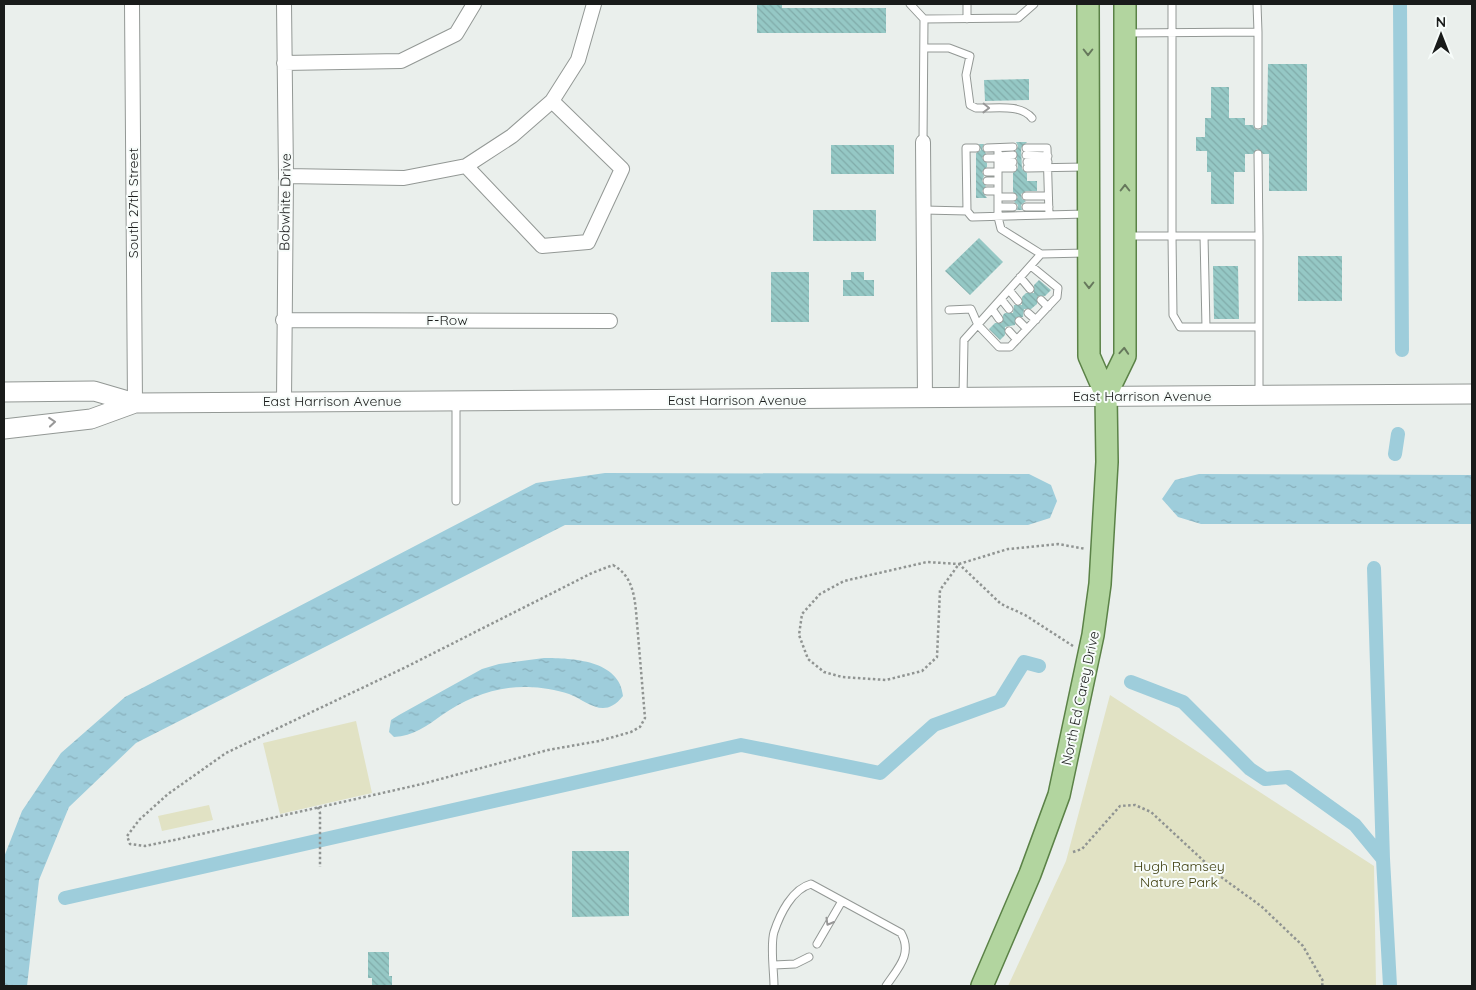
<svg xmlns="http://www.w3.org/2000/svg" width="1476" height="990" viewBox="0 0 1476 990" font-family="Quicksand,sans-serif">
	<defs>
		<pattern id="water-ripples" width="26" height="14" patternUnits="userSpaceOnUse" patternTransform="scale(1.25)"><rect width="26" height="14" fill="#9ecddb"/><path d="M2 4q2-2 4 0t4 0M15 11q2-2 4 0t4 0" fill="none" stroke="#88afbb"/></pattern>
		<pattern id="building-back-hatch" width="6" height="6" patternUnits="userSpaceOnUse" patternTransform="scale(1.25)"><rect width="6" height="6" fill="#95c8c5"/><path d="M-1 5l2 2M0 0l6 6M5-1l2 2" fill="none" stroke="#80aba9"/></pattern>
	</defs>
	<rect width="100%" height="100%" fill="#eaefec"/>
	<path fill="#e1e2c4" d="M 1110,695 L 1374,866 L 1376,986 L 1008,986 L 1066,861 Z
		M 356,721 L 372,793 L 280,814 L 263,743 Z
		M 209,805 L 213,820 L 162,831 L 158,816 Z"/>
	<path fill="url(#water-ripples)" d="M 605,473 L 1029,474 L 1051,485 L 1057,501 L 1050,518 L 1028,525 L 565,525 L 136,743 L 69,807 L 39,880 L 27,986 L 4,986 L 4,857 L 22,811 L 61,753 L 125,697 L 536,483 Z
		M 1199,474 L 1472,475 L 1472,524 L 1201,524 L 1178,517 L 1162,499 L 1175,480 Z
		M 544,658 C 572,658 620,660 623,696 C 604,720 589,702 569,694 C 557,690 540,687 528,687 C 496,686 467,698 442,715 C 427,726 413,736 394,737 L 389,732 L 391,720 L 399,715 L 482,669 L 499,664 Z"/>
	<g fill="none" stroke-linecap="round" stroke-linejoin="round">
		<path stroke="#9ecddb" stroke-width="14" d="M 1400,4 L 1402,350
			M 1395,454 L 1398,434
			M 1374,568 L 1383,859
			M 1131,682 L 1183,702 L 1250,769 L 1265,779 L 1288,777 L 1355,825 L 1383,859 L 1390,986
			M 65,898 L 741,745 L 880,773 L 934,725 L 1000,701 L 1024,662 L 1039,666"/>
	</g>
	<path fill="url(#building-back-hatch)" d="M 757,4 L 782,4 L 782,8 L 886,8 L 886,33 L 757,33 Z
		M 1268,64 L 1307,64 L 1307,191 L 1269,191 L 1269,154 L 1263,154 L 1257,149 L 1253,154 L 1245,154 L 1245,172 L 1234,172 L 1234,204 L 1211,204 L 1211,172 L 1207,172 L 1207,151 L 1196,151 L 1196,137 L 1205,137 L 1205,118 L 1211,118 L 1211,87 L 1229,87 L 1229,118 L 1245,118 L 1245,125 L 1253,125 L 1255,129 L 1260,130 L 1263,125 L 1267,125 Z
		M 1029,79 L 1029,100 L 985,101 L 984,80 Z
		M 1016,142 L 1027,142 L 1021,148 L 1022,169 L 1027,173 L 1027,181 L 1037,181 L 1037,191 L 1026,191 L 1021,194 L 1022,199 L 1026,201 L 1021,205 L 1022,210 L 1017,210 L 1018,205 L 1014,202 L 1018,197 L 1013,192 L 1013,173 L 1018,168 L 1016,151 L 1018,146 Z
		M 979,144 L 984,144 L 982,149 L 986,153 L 982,158 L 987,163 L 987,167 L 982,172 L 984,176 L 982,181 L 986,186 L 982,191 L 987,198 L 976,198 L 976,153 L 981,150 Z
		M 831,145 L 894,145 L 894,174 L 831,174 Z
		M 813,210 L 876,210 L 876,241 L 813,241 Z
		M 979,238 L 1003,262 L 970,295 L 945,271 Z
		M 1298,256 L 1342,256 L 1342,301 L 1298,301 Z
		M 1213,266 L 1238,266 L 1239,319 L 1214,319 Z
		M 771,272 L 809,272 L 809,322 L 771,322 Z
		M 851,272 L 864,272 L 864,280 L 874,280 L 874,296 L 843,296 L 843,280 L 851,280 Z
		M 1039,280 L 1051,290 L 1045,296 L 1038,296 L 1037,304 L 1031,309 L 1024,309 L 1023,317 L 1016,317 L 1015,325 L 1005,327 L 1005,335 L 1000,340 L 989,329 L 995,323 L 1002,323 L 1003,315 L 1005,313 L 1013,313 L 1014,305 L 1022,305 L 1022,297 L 1026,293 L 1034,293 L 1034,285 Z
		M 572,851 L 629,851 L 629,916 L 572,917 Z
		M 368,952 L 389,952 L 389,976 L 392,976 L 392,986 L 372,986 L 372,978 L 368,978 Z"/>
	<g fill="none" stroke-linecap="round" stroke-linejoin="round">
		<defs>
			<path id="service" d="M 910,4 L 924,19 L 923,142
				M 924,19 L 1018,18 L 1034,4
				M 967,19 L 967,4
				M 1258,32 L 1258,125
				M 1127,33 L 1258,32 L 1257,4
				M 924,48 L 949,48 L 970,56 L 966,75 L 970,105 L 976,108 C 993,109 1020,103 1032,118
				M 987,148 L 1013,147
				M 998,148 L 998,217 L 1001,229 L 1041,254 L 1086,253
				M 1026,148 L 1047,148 L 1049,215
				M 1258,154 L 1259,236 L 1172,236 L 1173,315 L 1180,327 L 1259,327 L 1259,394
				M 1026,155 L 1048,156
				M 998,156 L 1013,155
				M 987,158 L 998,158
				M 998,162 L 1013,162
				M 1027,162 L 1048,162
				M 998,168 L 1013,168
				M 1027,168 L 1085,167
				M 987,172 L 998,172
				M 987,181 L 998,181
				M 987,191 L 998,191
				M 1026,196 L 1048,196
				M 998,197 L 1013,197
				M 998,207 L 1013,207
				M 1026,207 L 1049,207
				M 924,210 L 967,211 L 972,217 L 1086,214
				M 967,211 L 966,148 L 976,148
				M 1128,236 L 1172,236 L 1172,4
				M 1204,236 L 1206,327
				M 1259,236 L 1259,327
				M 1020,277 L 1030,289
				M 1009,290 L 1018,301
				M 1001,299 L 1009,309
				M 1041,300 L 1048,307
				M 992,309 L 999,319
				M 949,310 L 971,309 L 978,325 L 999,347 L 1010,347 L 1057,297 L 1058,288 L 1031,266
				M 1028,313 L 1036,320
				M 1019,321 L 1027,329
				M 1009,331 L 1017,340
				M 963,397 L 964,340 L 1041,254
				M 456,402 L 456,501
				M 817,944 L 842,901
				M 774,965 L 795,964 L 809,957
				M 774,986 C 774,972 770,945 774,932 C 780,914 792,889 811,884 L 901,933 C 913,954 898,968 886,986"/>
			<path id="minor" d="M 132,4 L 135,403
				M 284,63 L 401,61 L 456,34 L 474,4
				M 923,142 L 925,399
				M 466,166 L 542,246 L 588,242 L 622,169 L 552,101
				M 286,176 L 404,178 L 466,166 L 512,136 L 552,101 L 578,60 L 594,4
				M 283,320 L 610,321
				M 284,401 L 286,176 L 284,4"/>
			<path id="secondary" d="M 4,392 L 94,391 L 135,403 L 1472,394
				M 4,429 L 91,419 L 135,403"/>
			<path id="primary" d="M 1106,395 L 1125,356 L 1125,4
				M 982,986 L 1030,874 L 1059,795 L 1093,635 L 1100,584 L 1107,462 L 1106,395 L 1089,356 L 1088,4"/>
		</defs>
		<use href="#service" stroke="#939895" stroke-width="9"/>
		<use href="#minor" stroke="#939895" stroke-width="16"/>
		<use href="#secondary" stroke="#939895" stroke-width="21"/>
		<use href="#primary" stroke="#5b8247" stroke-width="24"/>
		<path stroke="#909492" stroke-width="2.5" stroke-dasharray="2.5 2.5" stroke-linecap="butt" d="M 613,565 C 631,575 634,592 636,611 L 645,718 L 640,727 L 631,732 L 599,741 L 548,750 L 422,784 L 179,839 L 145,846 L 130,844 L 127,836 L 139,820 L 168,794 L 226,753 L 406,667 L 592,573 Z
			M 1073,646 L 1025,615 L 1001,604 L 959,564 L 927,562 L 844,581 L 820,594 L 802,614 L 799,635 L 808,659 L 824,672 L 842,677 L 886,680 L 922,671 L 937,657 L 940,590 L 959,564 L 1008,549 L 1058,544 L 1086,549
			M 318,807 L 320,813 L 320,867
			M 1073,852 L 1082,849 L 1120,806 L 1135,805 L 1151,812 L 1221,877 L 1261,906 L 1303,946 L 1323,981 L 1322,986"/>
		<use href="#service" stroke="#fff" stroke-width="7"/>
		<use href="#minor" stroke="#fff" stroke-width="14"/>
		<use href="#secondary" stroke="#fff" stroke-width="19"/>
		<use href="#primary" stroke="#b2d59f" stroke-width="21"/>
	</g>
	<defs><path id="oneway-chevron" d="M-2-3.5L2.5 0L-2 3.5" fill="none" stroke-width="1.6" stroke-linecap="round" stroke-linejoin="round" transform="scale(1.25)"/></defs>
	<g stroke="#66785c">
		<use href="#oneway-chevron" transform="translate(1088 52) rotate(90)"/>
		<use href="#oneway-chevron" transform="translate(1125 188) rotate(-90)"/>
		<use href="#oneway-chevron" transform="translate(1089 285) rotate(90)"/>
		<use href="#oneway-chevron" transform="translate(1124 351) rotate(-86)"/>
	</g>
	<g stroke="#989898">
		<use href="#oneway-chevron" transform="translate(986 108) rotate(1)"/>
		<use href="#oneway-chevron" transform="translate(52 422) rotate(-5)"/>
		<use href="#oneway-chevron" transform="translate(829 922) rotate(120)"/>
	</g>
	<g text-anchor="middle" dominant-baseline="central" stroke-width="4" stroke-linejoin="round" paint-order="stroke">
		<g font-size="14" fill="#191b1a" stroke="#f7fcfa">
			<text transform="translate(285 202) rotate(-89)">Bobwhite Drive</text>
			<text transform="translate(133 203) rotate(-90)">South 27th Street</text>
			<text x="447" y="320">F-Row</text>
			<text x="1142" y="396">East Harrison Avenue</text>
			<text x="737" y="400">East Harrison Avenue</text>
			<text x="332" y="401">East Harrison Avenue</text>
			<text transform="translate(1080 698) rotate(-78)">North Ed Carey Drive</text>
		</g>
		<g font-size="14" fill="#3c3c0b" stroke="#f7fcfa">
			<text x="1179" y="866">Hugh Ramsey<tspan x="1179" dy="16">Nature Park</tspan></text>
		</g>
	</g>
	<rect width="1476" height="990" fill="none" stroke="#191b1a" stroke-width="10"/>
	<g transform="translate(1441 35)" stroke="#f7fcfa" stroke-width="4" paint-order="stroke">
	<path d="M0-4L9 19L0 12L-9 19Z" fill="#191b1a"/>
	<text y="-8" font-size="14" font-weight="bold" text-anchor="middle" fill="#191b1a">N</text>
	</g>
</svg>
